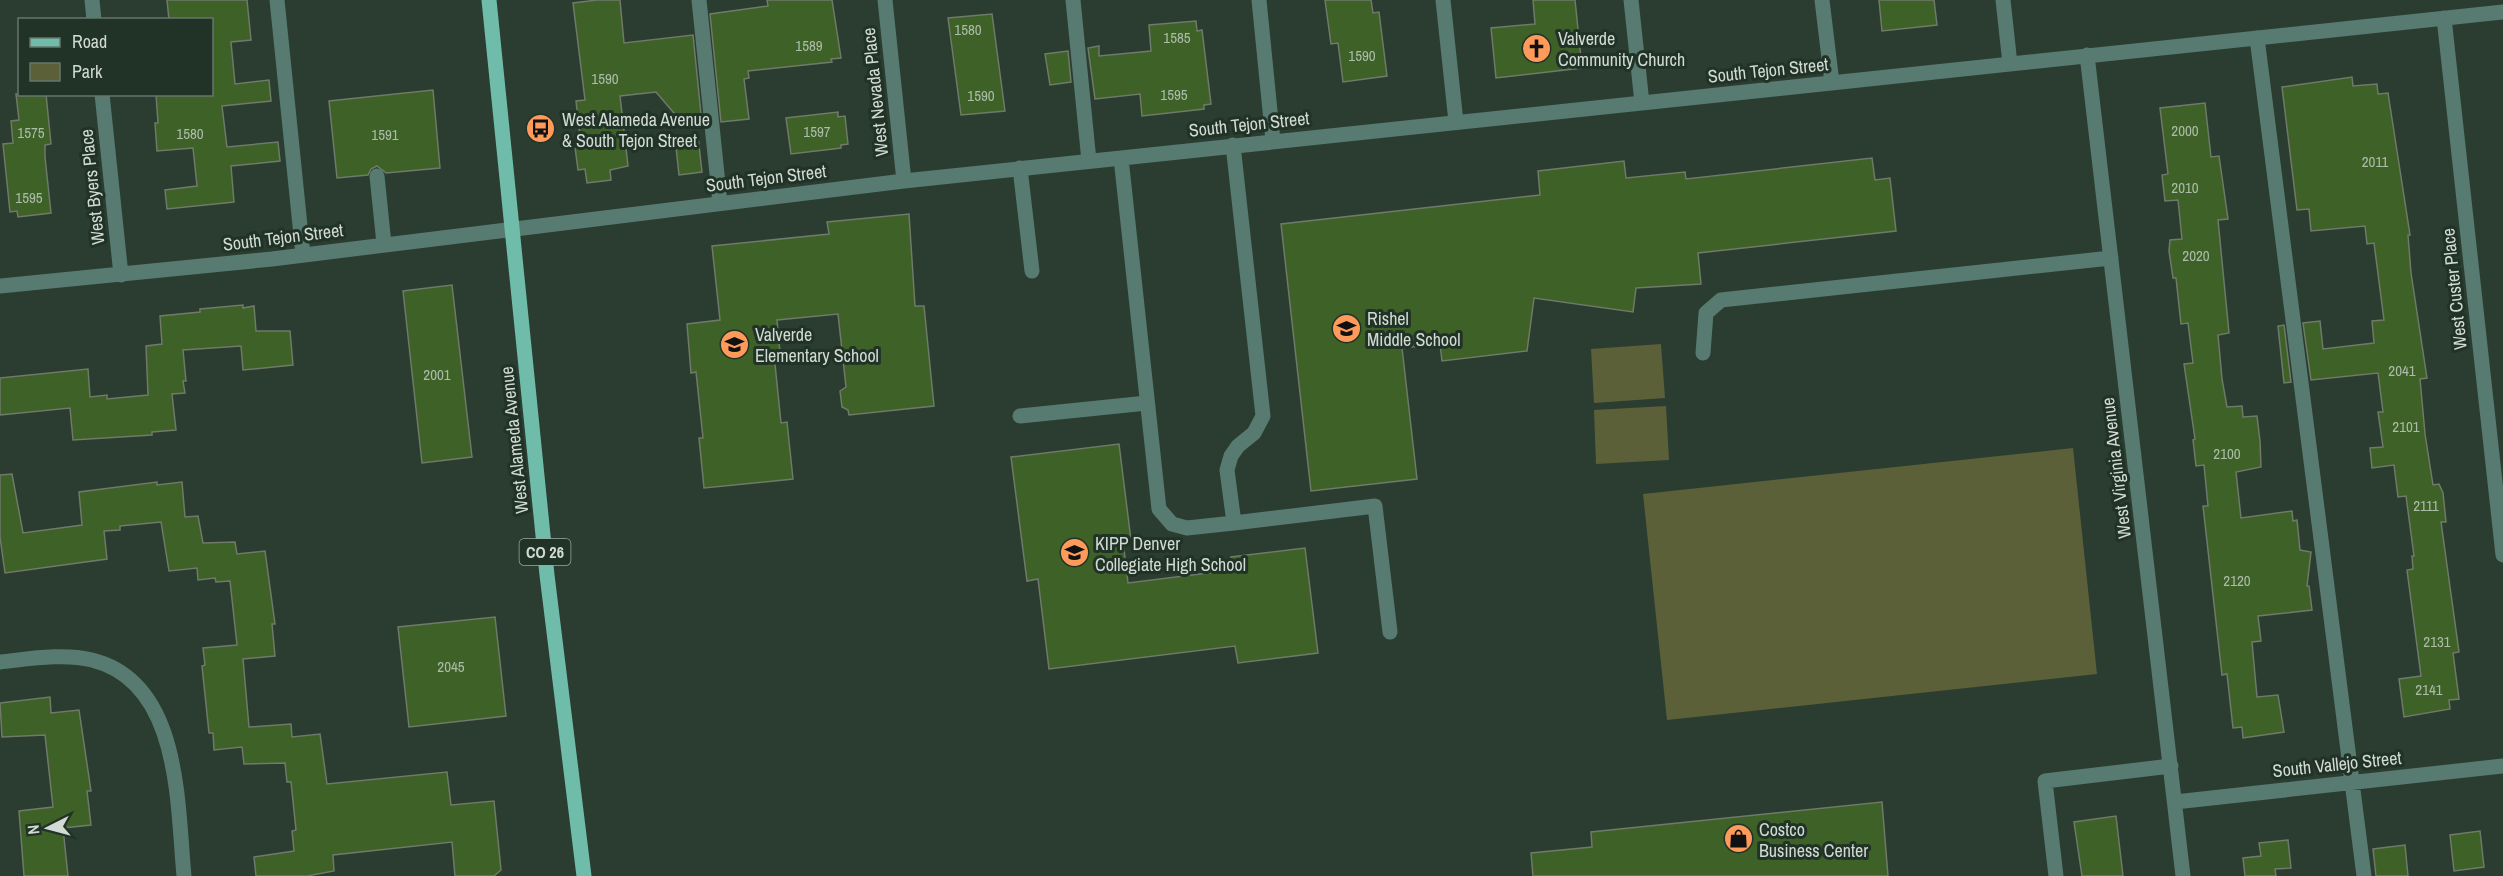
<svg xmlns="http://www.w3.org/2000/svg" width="2503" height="876" viewBox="0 0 2503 876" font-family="'Archivo Narrow',sans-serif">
	<rect width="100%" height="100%" fill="#2b3c31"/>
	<path fill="#5b6039" d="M 1661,344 L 1665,398 L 1594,403 L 1591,349 Z
		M 1666,406 L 1669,460 L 1596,464 L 1594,410 Z
		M 2073,448 L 2097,674 L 1667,720 L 1643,494 Z"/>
	<path fill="#3d6127" stroke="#6f7a69" stroke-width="1.5" d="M 167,0 L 247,0 L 251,40 L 231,42 L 235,84 L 269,80 L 271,101 L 222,106 L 227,147 L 278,142 L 280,161 L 231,166 L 234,202 L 167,209 L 165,190 L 197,186 L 193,148 L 157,151 L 155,123 L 158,123 L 156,94 L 212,94 L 212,20 L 169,20 Z
		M 597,0 L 620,0 L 624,43 L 693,35 L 702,124 L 685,126 L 656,92 L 620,96 L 628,166 L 610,170 L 611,180 L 587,183 L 585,169 L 578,170 L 575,147 L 581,146 L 576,101 L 585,100 L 573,3 Z
		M 767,0 L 832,0 L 841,58 L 831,59 L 832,62 L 748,71 L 749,78 L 744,79 L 749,119 L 721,122 L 710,14 L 768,6 Z
		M 1325,0 L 1371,0 L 1373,13 L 1379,12 L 1387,76 L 1343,82 L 1338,43 L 1331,44 Z
		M 1533,0 L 1575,0 L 1582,68 L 1496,78 L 1491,28 L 1535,24 Z
		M 1879,0 L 1934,0 L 1937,25 L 1882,31 Z
		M 992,14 L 1005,111 L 961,115 L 948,18 Z
		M 1196,21 L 1197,31 L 1202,30 L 1211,104 L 1204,105 L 1204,109 L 1142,116 L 1140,94 L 1095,99 L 1088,48 L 1099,46 L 1099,56 L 1151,51 L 1149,25 Z
		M 1068,51 L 1071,82 L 1050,85 L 1045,54 Z
		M 2352,77 L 2353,86 L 2377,84 L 2378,94 L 2388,93 L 2410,235 L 2408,235 L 2411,273 L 2427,378 L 2420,379 L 2425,434 L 2433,485 L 2439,484 L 2443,493 L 2446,522 L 2441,522 L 2459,652 L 2453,653 L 2459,699 L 2449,700 L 2450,709 L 2404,717 L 2399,679 L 2421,676 L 2407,570 L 2413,569 L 2412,556 L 2414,556 L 2406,496 L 2398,497 L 2394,465 L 2372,468 L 2370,448 L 2383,447 L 2378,412 L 2383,412 L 2378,373 L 2311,380 L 2303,323 L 2320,321 L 2323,349 L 2374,343 L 2372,321 L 2384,320 L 2374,243 L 2367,244 L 2365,226 L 2311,231 L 2309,209 L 2297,210 L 2282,87 Z
		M 433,90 L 440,168 L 386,173 L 377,166 L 371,169 L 368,175 L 337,178 L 329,101 Z
		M 16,94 L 46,94 L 51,144 L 45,145 L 45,157 L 51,213 L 18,217 L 17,211 L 10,212 L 3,144 L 13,143 L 11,121 L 19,120 Z
		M 2205,103 L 2211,157 L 2219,156 L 2228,219 L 2218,220 L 2229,333 L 2218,335 L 2222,379 L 2227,407 L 2242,406 L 2243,417 L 2257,416 L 2260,441 L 2261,467 L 2236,472 L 2241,518 L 2292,511 L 2293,521 L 2297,520 L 2300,550 L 2311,552 L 2307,586 L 2309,586 L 2312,610 L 2258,616 L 2261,641 L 2252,642 L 2257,697 L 2278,695 L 2284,732 L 2243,738 L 2242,727 L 2233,728 L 2227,674 L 2222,675 L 2203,506 L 2208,506 L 2204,465 L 2196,466 L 2193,440 L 2195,439 L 2184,364 L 2193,363 L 2188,323 L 2181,324 L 2176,278 L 2173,278 L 2169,251 L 2170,240 L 2182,239 L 2178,200 L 2165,201 L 2162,175 L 2168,174 L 2160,108 Z
		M 838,112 L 838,117 L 845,116 L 848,144 L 841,145 L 841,148 L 791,154 L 786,118 Z
		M 698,136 L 702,172 L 679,175 L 675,138 Z
		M 1872,158 L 1875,180 L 1890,178 L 1896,231 L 1698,253 L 1701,284 L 1636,288 L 1633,312 L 1534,298 L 1527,351 L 1442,361 L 1440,344 L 1402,348 L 1417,479 L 1311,491 L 1281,224 L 1540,195 L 1538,171 L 1624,161 L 1626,178 L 1685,172 L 1686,179 Z
		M 909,214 L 915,306 L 924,306 L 934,406 L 849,415 L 848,410 L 842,407 L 840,391 L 846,387 L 838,314 L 777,320 L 781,364 L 775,364 L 781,423 L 787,422 L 793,479 L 704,488 L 699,438 L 703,438 L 696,372 L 691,373 L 687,324 L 720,320 L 712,246 L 829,234 L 827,222 Z
		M 452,285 L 472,457 L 422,463 L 403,291 Z
		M 243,305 L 243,308 L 254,306 L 256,331 L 290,331 L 293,365 L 243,370 L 241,346 L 183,350 L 186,381 L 183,381 L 185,393 L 172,394 L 176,430 L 152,432 L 152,435 L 73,440 L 70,408 L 0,415 L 0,378 L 88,369 L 90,397 L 107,395 L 107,399 L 148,395 L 146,346 L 162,344 L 160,316 L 200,312 L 200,309 Z
		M 2284,325 L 2291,382 L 2284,383 L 2278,326 Z
		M 1119,444 L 1131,540 L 1123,541 L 1128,583 L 1232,570 L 1231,557 L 1305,548 L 1318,653 L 1238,663 L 1235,646 L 1049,669 L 1038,579 L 1027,581 L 1011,457 Z
		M 12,474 L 23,533 L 82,525 L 79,492 L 157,482 L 157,485 L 182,482 L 185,517 L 198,516 L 203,543 L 235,542 L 237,554 L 265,551 L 275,624 L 272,624 L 275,656 L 243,659 L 249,727 L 291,724 L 292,737 L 320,734 L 327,784 L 447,772 L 451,805 L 494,801 L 501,870 L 494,876 L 455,876 L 452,842 L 333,855 L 334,871 L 307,876 L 256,876 L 254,857 L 294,851 L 292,831 L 296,830 L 291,782 L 287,782 L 285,763 L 244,764 L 242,747 L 214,750 L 213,733 L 209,733 L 202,666 L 205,665 L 203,648 L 237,645 L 230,581 L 216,582 L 215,578 L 198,580 L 197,568 L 169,571 L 161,522 L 120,526 L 120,530 L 104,531 L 107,559 L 5,573 L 0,537 L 0,475 Z
		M 495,617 L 506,716 L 409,727 L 398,627 Z
		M 50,697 L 51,713 L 79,710 L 91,791 L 87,791 L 91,825 L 63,828 L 68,876 L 24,876 L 19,811 L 53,807 L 45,735 L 2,737 L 0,703 Z
		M 1882,802 L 1888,876 L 1533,876 L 1531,853 L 1592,847 L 1591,832 Z
		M 2116,816 L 2123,876 L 2082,876 L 2074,822 Z
		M 2480,831 L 2484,867 L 2454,871 L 2450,835 Z
		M 2288,840 L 2291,868 L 2275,869 L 2276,876 L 2245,876 L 2243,858 L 2261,856 L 2259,843 Z
		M 2405,845 L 2408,876 L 2376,876 L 2373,849 Z"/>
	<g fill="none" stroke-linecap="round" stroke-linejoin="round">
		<path stroke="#577a71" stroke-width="15" d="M 92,0 L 94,20
			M 277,0 L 303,255
			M 699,0 L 720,203
			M 885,0 L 904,181
			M 1073,0 L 1089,161
			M 1259,0 L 1273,141
			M 1443,0 L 1456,122
			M 1631,0 L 1642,103
			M 1822,0 L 1832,83
			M 2003,0 L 2010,64
			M 2444,18 L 2503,555
			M 2257,38 L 2364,876
			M 2087,55 L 2183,876
			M 102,94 L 121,275
			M 1121,158 L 1159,509 L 1172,524 L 1187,528 L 1234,523 L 1227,470 L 1231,456 L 1238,446 L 1254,433 L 1263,416 L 1233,145
			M 1020,168 L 1032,271
			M 377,176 L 384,244
			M 0,286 L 272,259 L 904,181 L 2503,12
			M 1703,353 L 1706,313 L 1721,300 L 2111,258
			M 1020,416 L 1147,403
			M 1234,523 L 1375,506 L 1390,632
			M 0,662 C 29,659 63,653 92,660 C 181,682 177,803 184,876
			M 2175,802 L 2503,766
			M 2056,876 L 2045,781 L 2171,766"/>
		<path stroke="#70bcaa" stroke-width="15" d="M 489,0 L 547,575 L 584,876"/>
	</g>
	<defs>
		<symbol id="church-disc" viewBox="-11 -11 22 22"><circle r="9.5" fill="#ff9b5a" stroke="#213227"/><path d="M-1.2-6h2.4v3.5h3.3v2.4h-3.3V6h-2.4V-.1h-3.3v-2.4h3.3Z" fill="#111"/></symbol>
		<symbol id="bus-disc" viewBox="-11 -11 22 22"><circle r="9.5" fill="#ff9b5a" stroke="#213227"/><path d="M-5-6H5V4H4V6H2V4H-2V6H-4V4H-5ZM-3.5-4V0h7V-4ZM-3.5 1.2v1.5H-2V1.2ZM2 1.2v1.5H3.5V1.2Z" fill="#111"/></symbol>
		<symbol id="school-disc" viewBox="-11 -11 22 22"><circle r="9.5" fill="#ff9b5a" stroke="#213227"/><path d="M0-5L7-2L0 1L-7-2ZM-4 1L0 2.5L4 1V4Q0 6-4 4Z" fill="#111"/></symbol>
		<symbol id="shop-disc" viewBox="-11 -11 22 22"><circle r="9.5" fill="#ff9b5a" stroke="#213227"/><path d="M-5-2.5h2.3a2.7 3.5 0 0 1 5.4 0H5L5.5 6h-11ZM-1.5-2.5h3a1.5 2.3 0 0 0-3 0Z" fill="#111"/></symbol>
	</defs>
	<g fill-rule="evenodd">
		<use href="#church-disc" x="1520" y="32" width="33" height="33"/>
		<use href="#bus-disc" x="524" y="112" width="33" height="33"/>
		<use href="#school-disc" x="1330" y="312" width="33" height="33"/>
		<use href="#school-disc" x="718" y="328" width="33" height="33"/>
		<use href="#school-disc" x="1058" y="536" width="33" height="33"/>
		<use href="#shop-disc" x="1722" y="822" width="33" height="33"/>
	</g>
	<g text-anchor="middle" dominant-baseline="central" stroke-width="6" stroke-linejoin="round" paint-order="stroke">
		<g font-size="15" fill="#acbca9">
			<text x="968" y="29">1580</text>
			<text x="1177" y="37">1585</text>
			<text x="809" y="45">1589</text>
			<text x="1362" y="55">1590</text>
			<text x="605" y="78">1590</text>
			<text x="1174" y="94">1595</text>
			<text x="981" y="95">1590</text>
			<text x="2185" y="130">2000</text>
			<text x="817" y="131">1597</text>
			<text x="31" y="132">1575</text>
			<text x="190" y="133">1580</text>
			<text x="385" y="134">1591</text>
			<text x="2375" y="161">2011</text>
			<text x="2185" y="187">2010</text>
			<text x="29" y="197">1595</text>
			<text x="2196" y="255">2020</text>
			<text x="2402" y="370">2041</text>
			<text x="437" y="374">2001</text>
			<text x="2406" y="426">2101</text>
			<text x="2227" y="453">2100</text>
			<text x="2426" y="505">2111</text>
			<text x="2237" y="580">2120</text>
			<text x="2437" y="641">2131</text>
			<text x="451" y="666">2045</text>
			<text x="2429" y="689">2141</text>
		</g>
		<rect fill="#213227" stroke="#9ca8a0" stroke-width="1.5" x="519.5" y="539" width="51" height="26" rx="4.5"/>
		<g font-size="16" font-weight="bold" fill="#d1dbd4">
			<text x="545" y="552">CO 26</text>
		</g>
		<g font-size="18" fill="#d1dbd4" stroke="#213227" text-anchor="start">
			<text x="1558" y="38">Valverde<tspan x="1558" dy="21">Community Church</tspan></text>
			<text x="562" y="119">West Alameda Avenue<tspan x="562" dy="21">&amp; South Tejon Street</tspan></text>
			<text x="1367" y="318">Rishel<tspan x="1367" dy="21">Middle School</tspan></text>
			<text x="755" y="334">Valverde<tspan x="755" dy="21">Elementary School</tspan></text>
			<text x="1095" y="543">KIPP Denver<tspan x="1095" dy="21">Collegiate High School</tspan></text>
			<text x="1759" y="829">Costco<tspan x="1759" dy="21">Business Center</tspan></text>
		</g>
		<g font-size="18" fill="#d1dbd4" stroke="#213227">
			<text transform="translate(1768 70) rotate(-6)">South Tejon Street</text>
			<text transform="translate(875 92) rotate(-96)">West Nevada Place</text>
			<text transform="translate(1249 124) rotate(-6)">South Tejon Street</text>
			<text transform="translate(766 178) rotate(-7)">South Tejon Street</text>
			<text transform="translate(92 187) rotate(-96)">West Byers Place</text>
			<text transform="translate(283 237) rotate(-7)">South Tejon Street</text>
			<text transform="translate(2454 289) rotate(-96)">West Custer Place</text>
			<text transform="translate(514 440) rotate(-96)">West Alameda Avenue</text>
			<text transform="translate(2116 468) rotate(-97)">West Virginia Avenue</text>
			<text transform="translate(2337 764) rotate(-6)">South Vallejo Street</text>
		</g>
	</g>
	<rect x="18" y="18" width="195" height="78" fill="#213227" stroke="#67766c" stroke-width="1.5"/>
	<rect x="30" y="38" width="30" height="9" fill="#70bcaa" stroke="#67766c" stroke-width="1.5"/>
	<text x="72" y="48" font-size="18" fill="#d1dbd4">Road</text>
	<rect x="30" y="63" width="30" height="18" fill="#5b6039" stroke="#67766c" stroke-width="1.5"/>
	<text x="72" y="78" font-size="18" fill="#d1dbd4">Park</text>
	<g transform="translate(48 828) rotate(264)" stroke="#213227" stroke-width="4.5" paint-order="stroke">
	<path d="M0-4.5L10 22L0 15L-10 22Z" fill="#d1dbd4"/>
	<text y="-9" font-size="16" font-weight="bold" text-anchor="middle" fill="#d1dbd4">N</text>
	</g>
</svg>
